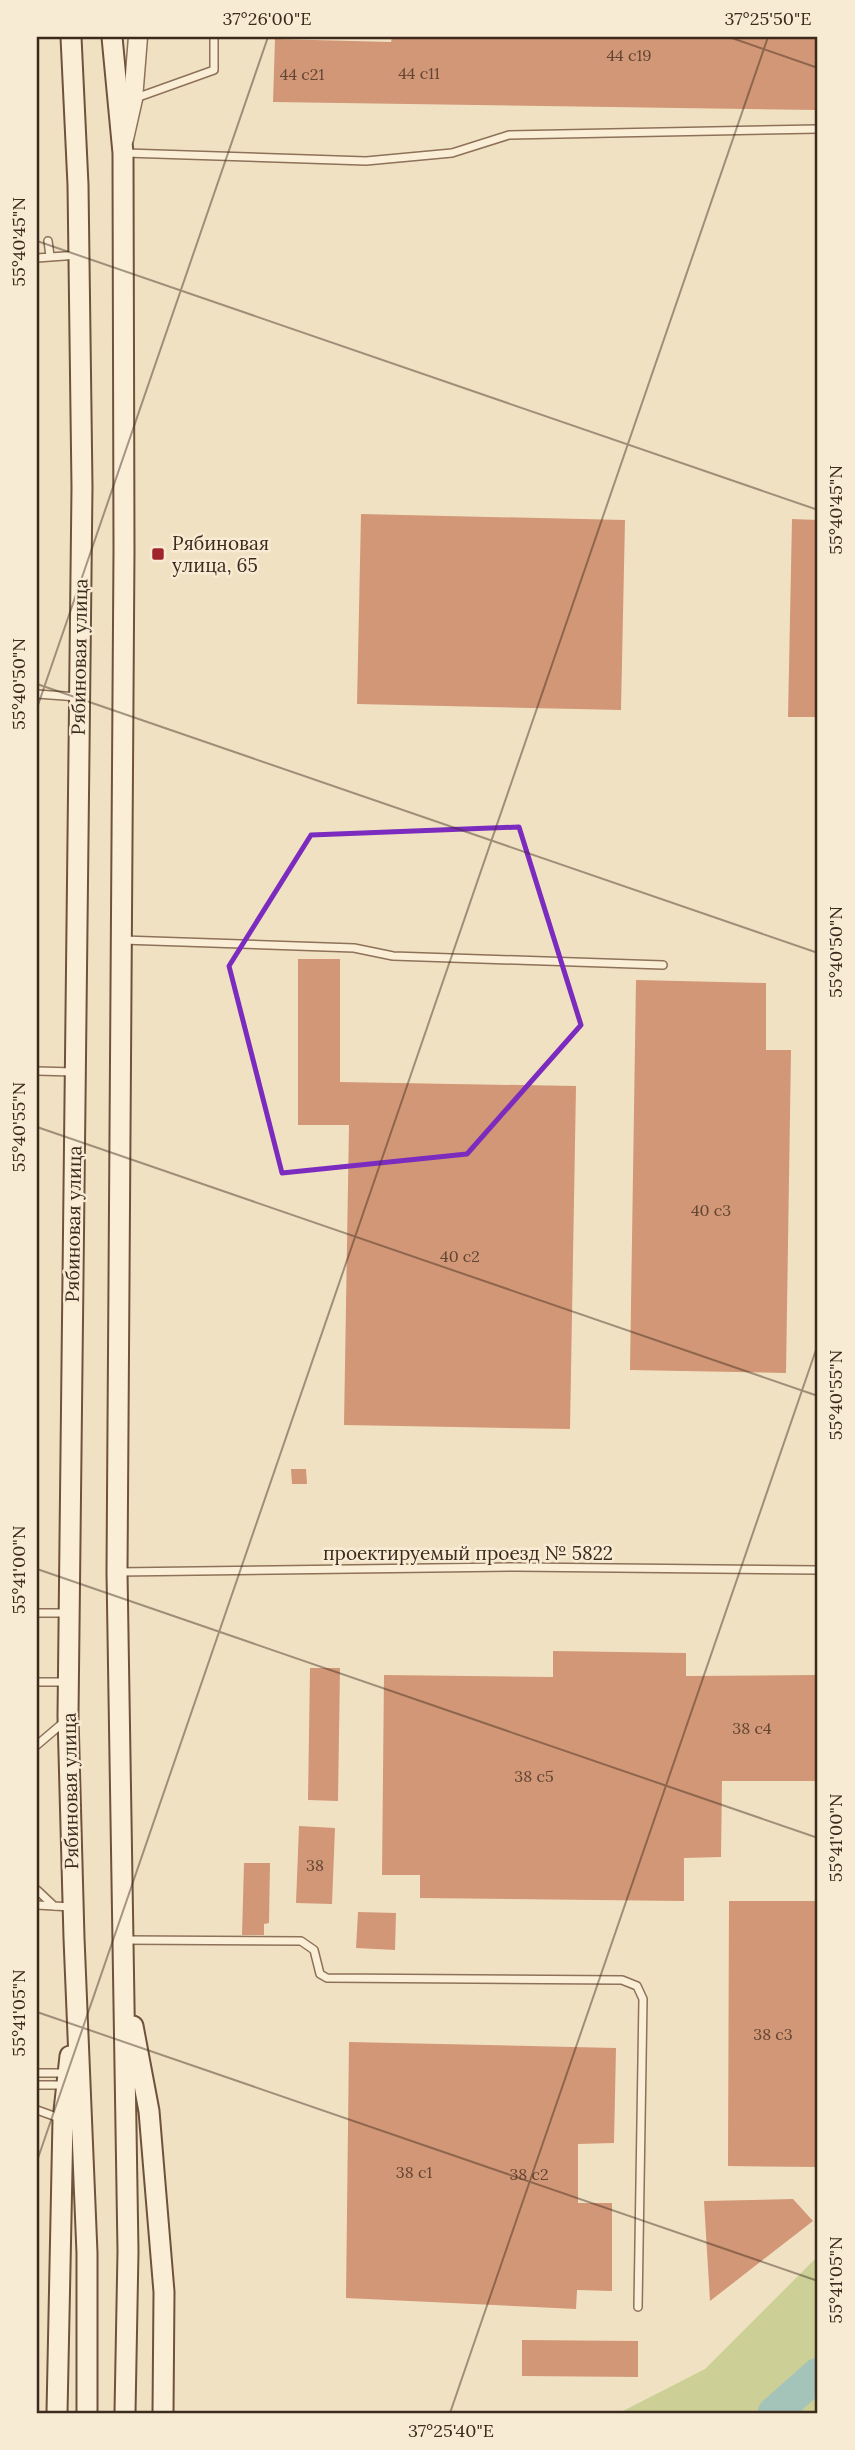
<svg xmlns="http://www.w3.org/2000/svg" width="855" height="2450" viewBox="0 0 855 2450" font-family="Lora,serif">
	<rect width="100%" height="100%" fill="#f1e1c3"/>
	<path fill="#cdd096" d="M 818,2256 L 818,2413 L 619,2413 L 705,2369 Z"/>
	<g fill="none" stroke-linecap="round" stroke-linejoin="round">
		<path stroke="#a5c4b9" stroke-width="33" d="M 774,2413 L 818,2374"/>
	</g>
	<path fill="#d29776" d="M 392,37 L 818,37 L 818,110 L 273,102 L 275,39 L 391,42 Z
		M 361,514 L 625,520 L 621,710 L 357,704 Z
		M 792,519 L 818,520 L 818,717 L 788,717 Z
		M 298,959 L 340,959 L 340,1082 L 576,1086 L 570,1429 L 344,1425 L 349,1125 L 298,1125 Z
		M 636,980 L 766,983 L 766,1050 L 791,1050 L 786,1373 L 630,1370 Z
		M 291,1469 L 306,1469 L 307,1484 L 292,1484 Z
		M 553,1651 L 686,1653 L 686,1676 L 818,1675 L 818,1781 L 722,1781 L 721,1857 L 684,1858 L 684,1901 L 420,1898 L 420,1875 L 382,1875 L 384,1675 L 553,1677 Z
		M 310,1668 L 340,1668 L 338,1801 L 308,1800 Z
		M 299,1826 L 335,1828 L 332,1904 L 296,1903 Z
		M 244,1863 L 270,1863 L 269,1923 L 264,1924 L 264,1935 L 242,1935 Z
		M 729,1901 L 818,1901 L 818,2167 L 728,2166 Z
		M 358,1912 L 396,1913 L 395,1950 L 356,1948 Z
		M 349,2042 L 616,2048 L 614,2143 L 578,2144 L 578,2203 L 612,2203 L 612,2291 L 577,2290 L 576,2309 L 346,2298 Z
		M 793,2199 L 813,2221 L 710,2301 L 704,2201 Z
		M 522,2340 L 638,2341 L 638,2377 L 522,2376 Z"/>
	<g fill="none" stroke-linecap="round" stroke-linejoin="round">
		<defs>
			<path id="service" d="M 133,99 L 214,70 L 214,37
				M 126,153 L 366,161 L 452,153 L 509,135 L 818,129
				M 48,241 L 50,256
				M 37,258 L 78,255
				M 37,694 L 78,697
				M 123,940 L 354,948 L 393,956 L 663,965
				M 37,1071 L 74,1072
				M 118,1572 L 516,1567 L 818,1570
				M 37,1613 L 68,1613
				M 37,1682 L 68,1682
				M 37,1745 L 64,1722
				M 37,1890 L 54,1906
				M 37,1905 L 71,1907
				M 124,1940 L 301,1941 L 314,1950 L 320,1974 L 327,1978 L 622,1980 L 637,1986 L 643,1999 L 638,2307
				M 37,2073 L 68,2073
				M 37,2085 L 66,2085
				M 37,2110 L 62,2119"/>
			<path id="tertiary" d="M 124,139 L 133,99 L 138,37"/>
			<path id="secondary" d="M 71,37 L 78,185 L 82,487 L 68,1716 L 74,1938 L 87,2253 L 87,2413
				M 112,37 L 123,153 L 124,551 L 117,1572 L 128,2251 L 125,2413
				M 133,2026 L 149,2111 L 164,2292 L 163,2413
				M 57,2413 L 63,2120 L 70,2056"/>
		</defs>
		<use href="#service" stroke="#8d7158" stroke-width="10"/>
		<use href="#tertiary" stroke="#8d7158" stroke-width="21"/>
		<use href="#secondary" stroke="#6f523b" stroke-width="23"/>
		<use href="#service" stroke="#fbeed7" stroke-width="7"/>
		<use href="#tertiary" stroke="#fbeed7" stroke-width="18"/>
		<use href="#secondary" stroke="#fbeed7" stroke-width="19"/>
	</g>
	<path fill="none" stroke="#7b2cbf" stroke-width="5" stroke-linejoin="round" d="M 519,827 L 581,1025 L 467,1154 L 282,1173 L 229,966 L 311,835 Z"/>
	<path fill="none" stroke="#3c2a1d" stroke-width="2" stroke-opacity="0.45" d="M 729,37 L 818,68M 37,241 L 818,510M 37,684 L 818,953M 37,708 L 268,37M 37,1127 L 818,1396M 37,1569 L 818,1838M 37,2012 L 818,2281M 37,2161 L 768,37M 450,2413 L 818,1344"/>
	<rect fill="#a0242c" stroke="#f8ebd3" stroke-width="2.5" x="151" y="547" width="14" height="14" rx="3.5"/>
	<g text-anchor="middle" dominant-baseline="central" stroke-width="5" stroke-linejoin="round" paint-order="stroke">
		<g font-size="16" fill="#624533">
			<text x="629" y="55">44 с19</text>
			<text x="419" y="73">44 с11</text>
			<text x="302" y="74">44 с21</text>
			<text x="711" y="1210">40 с3</text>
			<text x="460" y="1256">40 с2</text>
			<text x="752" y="1728">38 с4</text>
			<text x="534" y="1776">38 с5</text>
			<text x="315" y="1865">38</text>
			<text x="773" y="2034">38 с3</text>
			<text x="414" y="2172">38 с1</text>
			<text x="529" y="2174">38 с2</text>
		</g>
		<g font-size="19" fill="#3c2a1d" stroke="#f8ebd3" text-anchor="start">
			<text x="172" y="543">Рябиновая<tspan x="172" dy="22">улица, 65</tspan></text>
		</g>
		<g font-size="19" fill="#3c2a1d" stroke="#f8ebd3">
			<text transform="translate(79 657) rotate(-89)">Рябиновая улица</text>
			<text transform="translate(73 1224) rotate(-89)">Рябиновая улица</text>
			<text x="468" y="1553">проектируемый проезд № 5822</text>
			<text transform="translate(70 1791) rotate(-91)">Рябиновая улица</text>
		</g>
	</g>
	<rect width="855" height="2450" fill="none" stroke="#f8ebd3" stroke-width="77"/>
	<rect x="38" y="38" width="778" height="2374" fill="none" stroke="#3c2a1d" stroke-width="2.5"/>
	<g font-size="18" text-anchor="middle" fill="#3c2a1d">
		<text x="267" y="25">37°26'00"E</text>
		<text x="768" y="25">37°25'50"E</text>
		<text transform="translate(19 242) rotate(-90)" y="6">55°40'45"N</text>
		<text transform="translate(836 510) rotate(-90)" y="6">55°40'45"N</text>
		<text transform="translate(19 684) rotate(-90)" y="6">55°40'50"N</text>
		<text transform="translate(836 952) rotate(-90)" y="6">55°40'50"N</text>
		<text transform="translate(19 1127) rotate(-90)" y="6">55°40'55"N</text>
		<text transform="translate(836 1395) rotate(-90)" y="6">55°40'55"N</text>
		<text transform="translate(19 1570) rotate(-90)" y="6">55°41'00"N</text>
		<text transform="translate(836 1838) rotate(-90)" y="6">55°41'00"N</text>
		<text transform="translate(19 2013) rotate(-90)" y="6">55°41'05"N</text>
		<text transform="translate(836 2280) rotate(-90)" y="6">55°41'05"N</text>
		<text x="451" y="2437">37°25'40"E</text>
	</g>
</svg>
